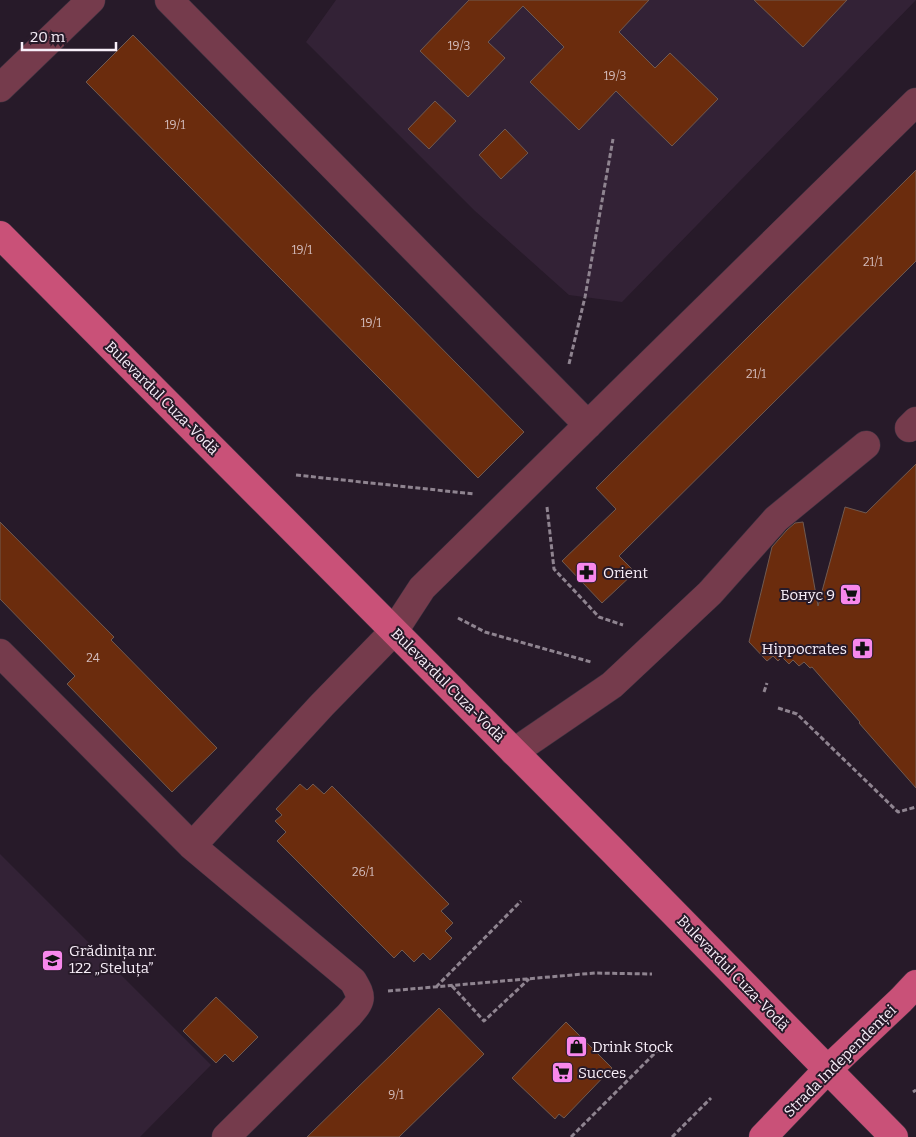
<svg xmlns="http://www.w3.org/2000/svg" width="916" height="1137" viewBox="0 0 916 1137" font-family="Bitter,serif">
	<rect width="100%" height="100%" fill="#271a29"/>
	<path fill="#332236" d="M 336,0 L 916,0 L 622,302 L 569,295 L 475,211 L 306,42 Z
		M 0,854 L 211,1065 L 140,1137 L 0,1137 Z"/>
	<path fill="#6b2c0d" stroke="#705a51" d="M 469,0 L 649,0 L 619,32 L 655,68 L 670,53 L 718,99 L 672,146 L 616,91 L 579,130 L 530,82 L 564,47 L 523,6 L 488,42 L 505,58 L 468,97 L 420,51 Z
		M 754,0 L 847,0 L 803,47 Z
		M 133,35 L 524,432 L 478,478 L 86,82 Z
		M 435,101 L 456,121 L 429,149 L 408,129 Z
		M 505,129 L 528,153 L 501,179 L 479,155 Z
		M 916,170 L 916,261 L 619,556 L 635,572 L 602,603 L 562,561 L 616,509 L 596,488 Z
		M 916,464 L 916,788 L 859,723 L 860,722 L 812,667 L 810,668 L 804,662 L 799,666 L 793,660 L 789,664 L 782,657 L 778,661 L 773,656 L 767,661 L 749,642 L 772,547 L 787,530 L 795,523 L 803,522 L 818,606 L 845,507 L 866,513 Z
		M 0,522 L 114,637 L 111,640 L 217,748 L 172,792 L 67,684 L 75,676 L 0,599 Z
		M 300,784 L 307,790 L 313,784 L 324,794 L 332,786 L 449,904 L 441,911 L 453,923 L 445,931 L 452,938 L 430,960 L 423,953 L 414,962 L 402,950 L 394,958 L 277,841 L 286,832 L 275,821 L 282,815 L 276,809 Z
		M 216,997 L 258,1037 L 233,1062 L 225,1054 L 216,1063 L 183,1031 Z
		M 439,1008 L 484,1054 L 399,1137 L 307,1137 Z
		M 566,1022 L 612,1068 L 564,1118 L 559,1114 L 555,1119 L 512,1078 Z"/>
	<g fill="none" stroke-linecap="round" stroke-linejoin="round">
		<defs>
			<path id="minor" d="M 169,0 L 588,425
				M 0,88 L 91,0
				M 909,428 L 916,421
				M 0,653 L 192,846 L 322,705 L 394,631 L 422,588 L 916,102
				M 514,752 L 612,685 L 710,593 L 776,519 L 866,445
				M 192,846 L 353,981 C 363,998 362,1000 349,1015 L 226,1137"/>
			<path id="major" d="M 0,235 L 612,850 L 894,1137
				M 763,1137 L 827,1070 L 901,1000 L 916,984"/>
		</defs>
		<use href="#minor" stroke="#403442" stroke-width="29"/>
		<use href="#major" stroke="#403442" stroke-width="29"/>
		<path stroke="#8f8490" stroke-width="3" stroke-dasharray="5 2.5" stroke-linecap="butt" d="M 569,364 L 585,297 L 613,139
			M 296,475 L 474,494
			M 547,507 L 554,569 L 599,617 L 623,625
			M 458,618 L 485,632 L 591,662
			M 764,692 L 767,683
			M 778,708 L 797,714 L 898,812 L 916,807
			M 452,986 L 484,1021 L 529,979
			M 436,987 L 521,901
			M 388,991 L 595,973 L 652,974
			M 913,1092 L 916,1090
			M 571,1137 L 660,1048
			M 672,1137 L 711,1098"/>
		<use href="#minor" stroke="#753b4c" stroke-width="28"/>
		<use href="#major" stroke="#c95178" stroke-width="28"/>
	</g>
	<defs>
		<symbol id="pharmacy-square" viewBox="-11 -11 22 22"><rect x="-9" y="-9" width="18" height="18" rx="4" fill="#f788ec" stroke="#271a29"/><path d="M-2-6h4v4h4v4h-4v4h-4v-4h-4v-4h4Z" fill="#111"/></symbol>
		<symbol id="supermarket-square" viewBox="-11 -11 22 22"><rect x="-9" y="-9" width="18" height="18" rx="4" fill="#f788ec" stroke="#271a29"/><path d="M-6-5.5h2.5l.6 2H6L4.5 2H-2.5L-4.4-4H-6ZM-1.5 3.2a1.3 1.3 0 1 0 .1 0ZM3 3.2a1.3 1.3 0 1 0 .1 0Z" fill="#111"/></symbol>
		<symbol id="school-square" viewBox="-11 -11 22 22"><rect x="-9" y="-9" width="18" height="18" rx="4" fill="#f788ec" stroke="#271a29"/><path d="M0-5L7-2L0 1L-7-2ZM-4 1L0 2.5L4 1V4Q0 6-4 4Z" fill="#111"/></symbol>
		<symbol id="shop-square" viewBox="-11 -11 22 22"><rect x="-9" y="-9" width="18" height="18" rx="4" fill="#f788ec" stroke="#271a29"/><path d="M-5-2.5h2.3a2.7 3.5 0 0 1 5.4 0H5L5.5 6h-11ZM-1.5-2.5h3a1.5 2.3 0 0 0-3 0Z" fill="#111"/></symbol>
	</defs>
	<g fill-rule="evenodd">
		<use href="#pharmacy-square" x="574" y="560" width="25" height="25"/>
		<use href="#supermarket-square" x="838" y="582" width="25" height="25"/>
		<use href="#pharmacy-square" x="850" y="636" width="25" height="25"/>
		<use href="#school-square" x="40" y="948" width="25" height="25"/>
		<use href="#shop-square" x="564" y="1034" width="25" height="25"/>
		<use href="#supermarket-square" x="550" y="1060" width="25" height="25"/>
	</g>
	<g text-anchor="middle" dominant-baseline="central" stroke-width="4" stroke-linejoin="round" paint-order="stroke">
		<g font-size="12" fill="#d5bebe">
			<text x="459" y="46">19/3</text>
			<text x="615" y="76">19/3</text>
			<text x="175" y="125">19/1</text>
			<text x="302" y="250">19/1</text>
			<text x="873" y="262">21/1</text>
			<text x="371" y="323">19/1</text>
			<text x="756" y="374">21/1</text>
			<text x="93" y="658">24</text>
			<text x="363" y="872">26/1</text>
			<text x="396" y="1095">9/1</text>
		</g>
		<g font-size="15" fill="#f8eff9" stroke="#271a29">
			<text transform="translate(162 398) rotate(45)">Bulevardul Cuza-Vodă</text>
			<text transform="translate(448 685) rotate(45)">Bulevardul Cuza-Vodă</text>
			<text transform="translate(733 973) rotate(46)">Bulevardul Cuza-Vodă</text>
			<text transform="translate(840 1061) rotate(-45)">Strada Independenței</text>
		</g>
		<g font-size="15" fill="#f8eff9" stroke="#271a29" text-anchor="start">
			<text x="603" y="573">Orient</text>
			<text x="835" y="595" text-anchor="end">Бонус 9</text>
			<text x="847" y="649" text-anchor="end">Hippocrates</text>
			<text x="69" y="951">Grădinița nr.<tspan x="69" dy="17">122 „Steluța”</tspan></text>
			<text x="592" y="1047">Drink Stock</text>
			<text x="578" y="1073">Succes</text>
		</g>
	</g>
	<path d="M22 42v8h94v-8" fill="none" stroke="#f8eff9" stroke-width="2.5"/>
	<text x="30" y="42" font-size="15" fill="#f8eff9" stroke="#271a29" stroke-width="4" paint-order="stroke">20 m</text>
</svg>
